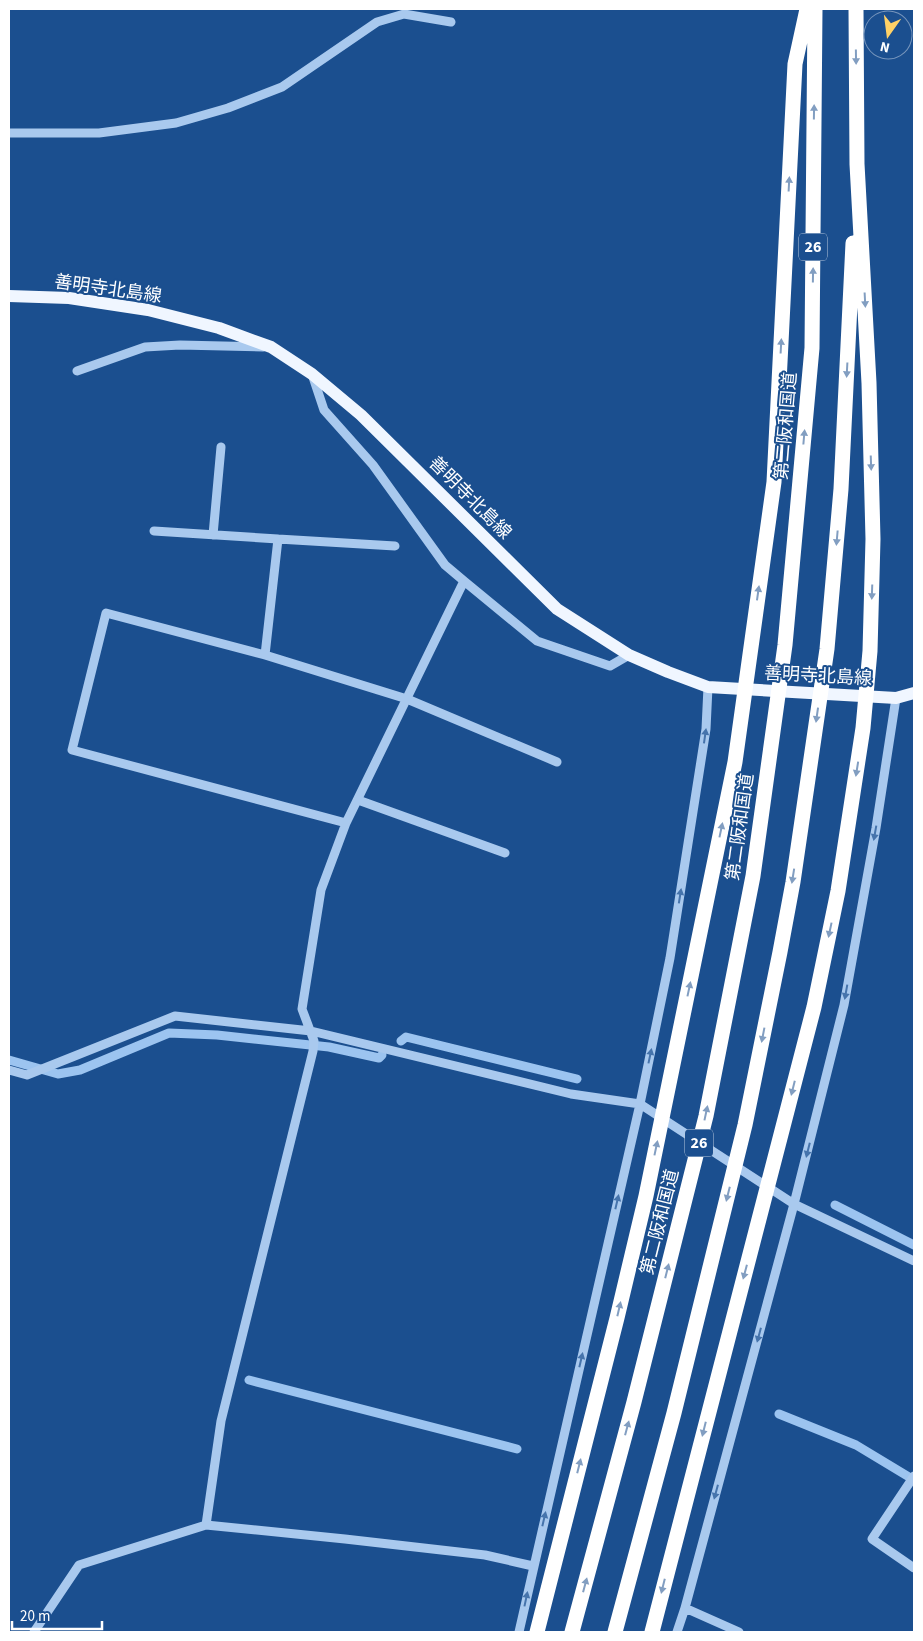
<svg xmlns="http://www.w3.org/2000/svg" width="923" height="1641" viewBox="0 0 923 1641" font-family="'Source Sans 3','Noto Sans JP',sans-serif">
	<rect width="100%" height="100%" fill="#1b4f8f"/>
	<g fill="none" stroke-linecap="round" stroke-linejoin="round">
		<path stroke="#9cc4f0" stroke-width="9" d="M 401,1041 L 406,1037 L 577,1079
			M 9,1060 L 58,1074 L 80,1070 L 169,1033 L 217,1035 L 329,1047 L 379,1058 L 382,1055
			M 835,1205 L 914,1245
			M 249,1380 L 517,1449
			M 779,1414 L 856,1445 L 914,1480"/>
		<path stroke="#a9c9ee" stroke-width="9" d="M 9,133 L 99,133 L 176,123 L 228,108 L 282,87 L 377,22 L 404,14 L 451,22
			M 77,371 L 145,347 L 180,345 L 263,347
			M 312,374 L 324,410 L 373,465 L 445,565 L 464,581
			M 154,531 L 278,539
			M 213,535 L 221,447
			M 265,655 L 278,539 L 395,546
			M 358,800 L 505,853
			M 346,823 L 72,750 L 106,613 L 265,655 L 407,699 L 557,762
			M 9,1070 L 27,1075 L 175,1016 L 311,1031 L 571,1094 L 640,1104 L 794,1204 L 914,1261
			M 914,1476 L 872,1539 L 914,1568
			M 206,1525 L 221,1421 L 313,1051 L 314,1041 L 302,1009 L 321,890 L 346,823 L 464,581 L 537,641 L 610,666 L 629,655
			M 685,1608 L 739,1632
			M 34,1632 L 79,1565 L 206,1525 L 345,1539 L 485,1555 L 533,1566
			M 519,1632 L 640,1104 L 670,958 L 706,729 L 708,687
			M 677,1632 L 685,1608 L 794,1204 L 844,1005 L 876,828 L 896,698"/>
		<path stroke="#f0f6ff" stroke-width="12" d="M 9,296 L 69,298 L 148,310 L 219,328 L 271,347 L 312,374 L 361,415 L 557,609 L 629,655 L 668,672 L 708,687 L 896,698 L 914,693"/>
		<path stroke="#fff" stroke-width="15" d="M 537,1632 L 617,1318 L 646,1196 L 735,762 L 774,482 L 795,64 L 807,9
			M 572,1632 L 634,1402 L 706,1116 L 753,876 L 785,645 L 812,348 L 815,9
			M 615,1632 L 674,1413 L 745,1125 L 780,952 L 793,882 L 827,649 L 841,489 L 853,243
			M 652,1632 L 814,1007 L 838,891 L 863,728 L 870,651 L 873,539 L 869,383 L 857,164 L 856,9"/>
	</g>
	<defs><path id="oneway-solid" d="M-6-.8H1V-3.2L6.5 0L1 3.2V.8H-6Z" transform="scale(1.25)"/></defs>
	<g fill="#829ec1">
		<use href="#oneway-solid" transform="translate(856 57) rotate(89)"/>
		<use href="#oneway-solid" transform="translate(814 112) rotate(-89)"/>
		<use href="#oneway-solid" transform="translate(789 184) rotate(-87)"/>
		<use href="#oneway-solid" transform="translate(813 275) rotate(-89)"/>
		<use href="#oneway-solid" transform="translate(865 300) rotate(87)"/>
		<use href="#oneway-solid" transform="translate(781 346) rotate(-87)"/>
		<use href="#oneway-solid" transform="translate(847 370) rotate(93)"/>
		<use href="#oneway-solid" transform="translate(804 437) rotate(-85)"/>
		<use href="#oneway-solid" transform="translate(871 463) rotate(88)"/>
		<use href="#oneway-solid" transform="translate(837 538) rotate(95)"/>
		<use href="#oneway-solid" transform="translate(872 592) rotate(92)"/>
		<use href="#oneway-solid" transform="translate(758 593) rotate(-82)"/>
		<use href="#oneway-solid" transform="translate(817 715) rotate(98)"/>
		<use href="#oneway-solid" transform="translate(857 769) rotate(99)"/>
		<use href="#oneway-solid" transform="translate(721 830) rotate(-78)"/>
		<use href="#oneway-solid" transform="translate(793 876) rotate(99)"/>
		<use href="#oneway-solid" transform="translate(830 930) rotate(102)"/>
		<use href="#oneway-solid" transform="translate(689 989) rotate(-78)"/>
		<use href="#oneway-solid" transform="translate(763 1035) rotate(101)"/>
		<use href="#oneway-solid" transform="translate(793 1088) rotate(104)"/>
		<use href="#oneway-solid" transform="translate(706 1113) rotate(-78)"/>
		<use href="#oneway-solid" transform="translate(656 1148) rotate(-78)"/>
		<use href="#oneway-solid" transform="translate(728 1194) rotate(104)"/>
		<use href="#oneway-solid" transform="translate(667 1271) rotate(-76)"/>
		<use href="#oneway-solid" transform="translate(745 1272) rotate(105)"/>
		<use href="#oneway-solid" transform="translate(619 1309) rotate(-77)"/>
		<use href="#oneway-solid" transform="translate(627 1428) rotate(-75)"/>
		<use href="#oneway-solid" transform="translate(704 1429) rotate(104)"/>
		<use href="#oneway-solid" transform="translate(579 1466) rotate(-76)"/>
		<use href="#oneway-solid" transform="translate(585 1585) rotate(-75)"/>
		<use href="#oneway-solid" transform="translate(663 1586) rotate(104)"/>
	</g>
	<g fill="#4674ac">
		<use href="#oneway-solid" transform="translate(705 736) rotate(-82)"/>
		<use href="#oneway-solid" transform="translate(875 833) rotate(100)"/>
		<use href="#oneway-solid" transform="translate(680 896) rotate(-81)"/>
		<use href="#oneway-solid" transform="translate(846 992) rotate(100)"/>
		<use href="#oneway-solid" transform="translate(650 1056) rotate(-78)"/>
		<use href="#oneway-solid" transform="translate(808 1150) rotate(104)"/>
		<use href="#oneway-solid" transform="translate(617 1202) rotate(-77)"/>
		<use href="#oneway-solid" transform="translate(759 1335) rotate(105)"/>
		<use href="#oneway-solid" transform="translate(581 1360) rotate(-77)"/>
		<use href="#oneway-solid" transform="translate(716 1492) rotate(105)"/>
		<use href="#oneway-solid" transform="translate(544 1519) rotate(-77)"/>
		<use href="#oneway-solid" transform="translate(526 1599) rotate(-78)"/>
	</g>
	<g text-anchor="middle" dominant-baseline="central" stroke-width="4" stroke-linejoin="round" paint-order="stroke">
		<g fill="#1b4f8f" stroke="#bbcadd" stroke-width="1">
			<rect x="799" y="233.5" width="28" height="27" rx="4"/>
			<rect x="685" y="1129.5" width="28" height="27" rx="4"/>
		</g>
		<g font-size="16" font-weight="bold" fill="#fff">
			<text x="813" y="247">26</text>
			<text x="699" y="1143">26</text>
		</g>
		<g font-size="18" fill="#fff" stroke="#1b4f8f">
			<text transform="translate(108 289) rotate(8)">善明寺北島線</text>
			<text transform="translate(786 426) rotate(-85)">第二阪和国道</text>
			<text transform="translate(470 498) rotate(45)">善明寺北島線</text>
			<text transform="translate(818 676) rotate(3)">善明寺北島線</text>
			<text transform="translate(740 827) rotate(-82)">第二阪和国道</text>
			<text transform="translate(660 1222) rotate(-76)">第二阪和国道</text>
		</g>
	</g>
	<rect width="923" height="1641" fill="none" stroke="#ffffff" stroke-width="20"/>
	<g transform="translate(888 35) rotate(194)"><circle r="24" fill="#1b4f8f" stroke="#7695bc"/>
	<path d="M0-4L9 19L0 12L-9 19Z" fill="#ffd166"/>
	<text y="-8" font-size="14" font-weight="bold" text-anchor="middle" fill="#ffffff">N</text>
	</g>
	<path d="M12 1621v8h90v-8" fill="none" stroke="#ffffff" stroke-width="2.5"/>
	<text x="20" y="1621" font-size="15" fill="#ffffff" stroke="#1b4f8f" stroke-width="4" paint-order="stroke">20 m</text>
</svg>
